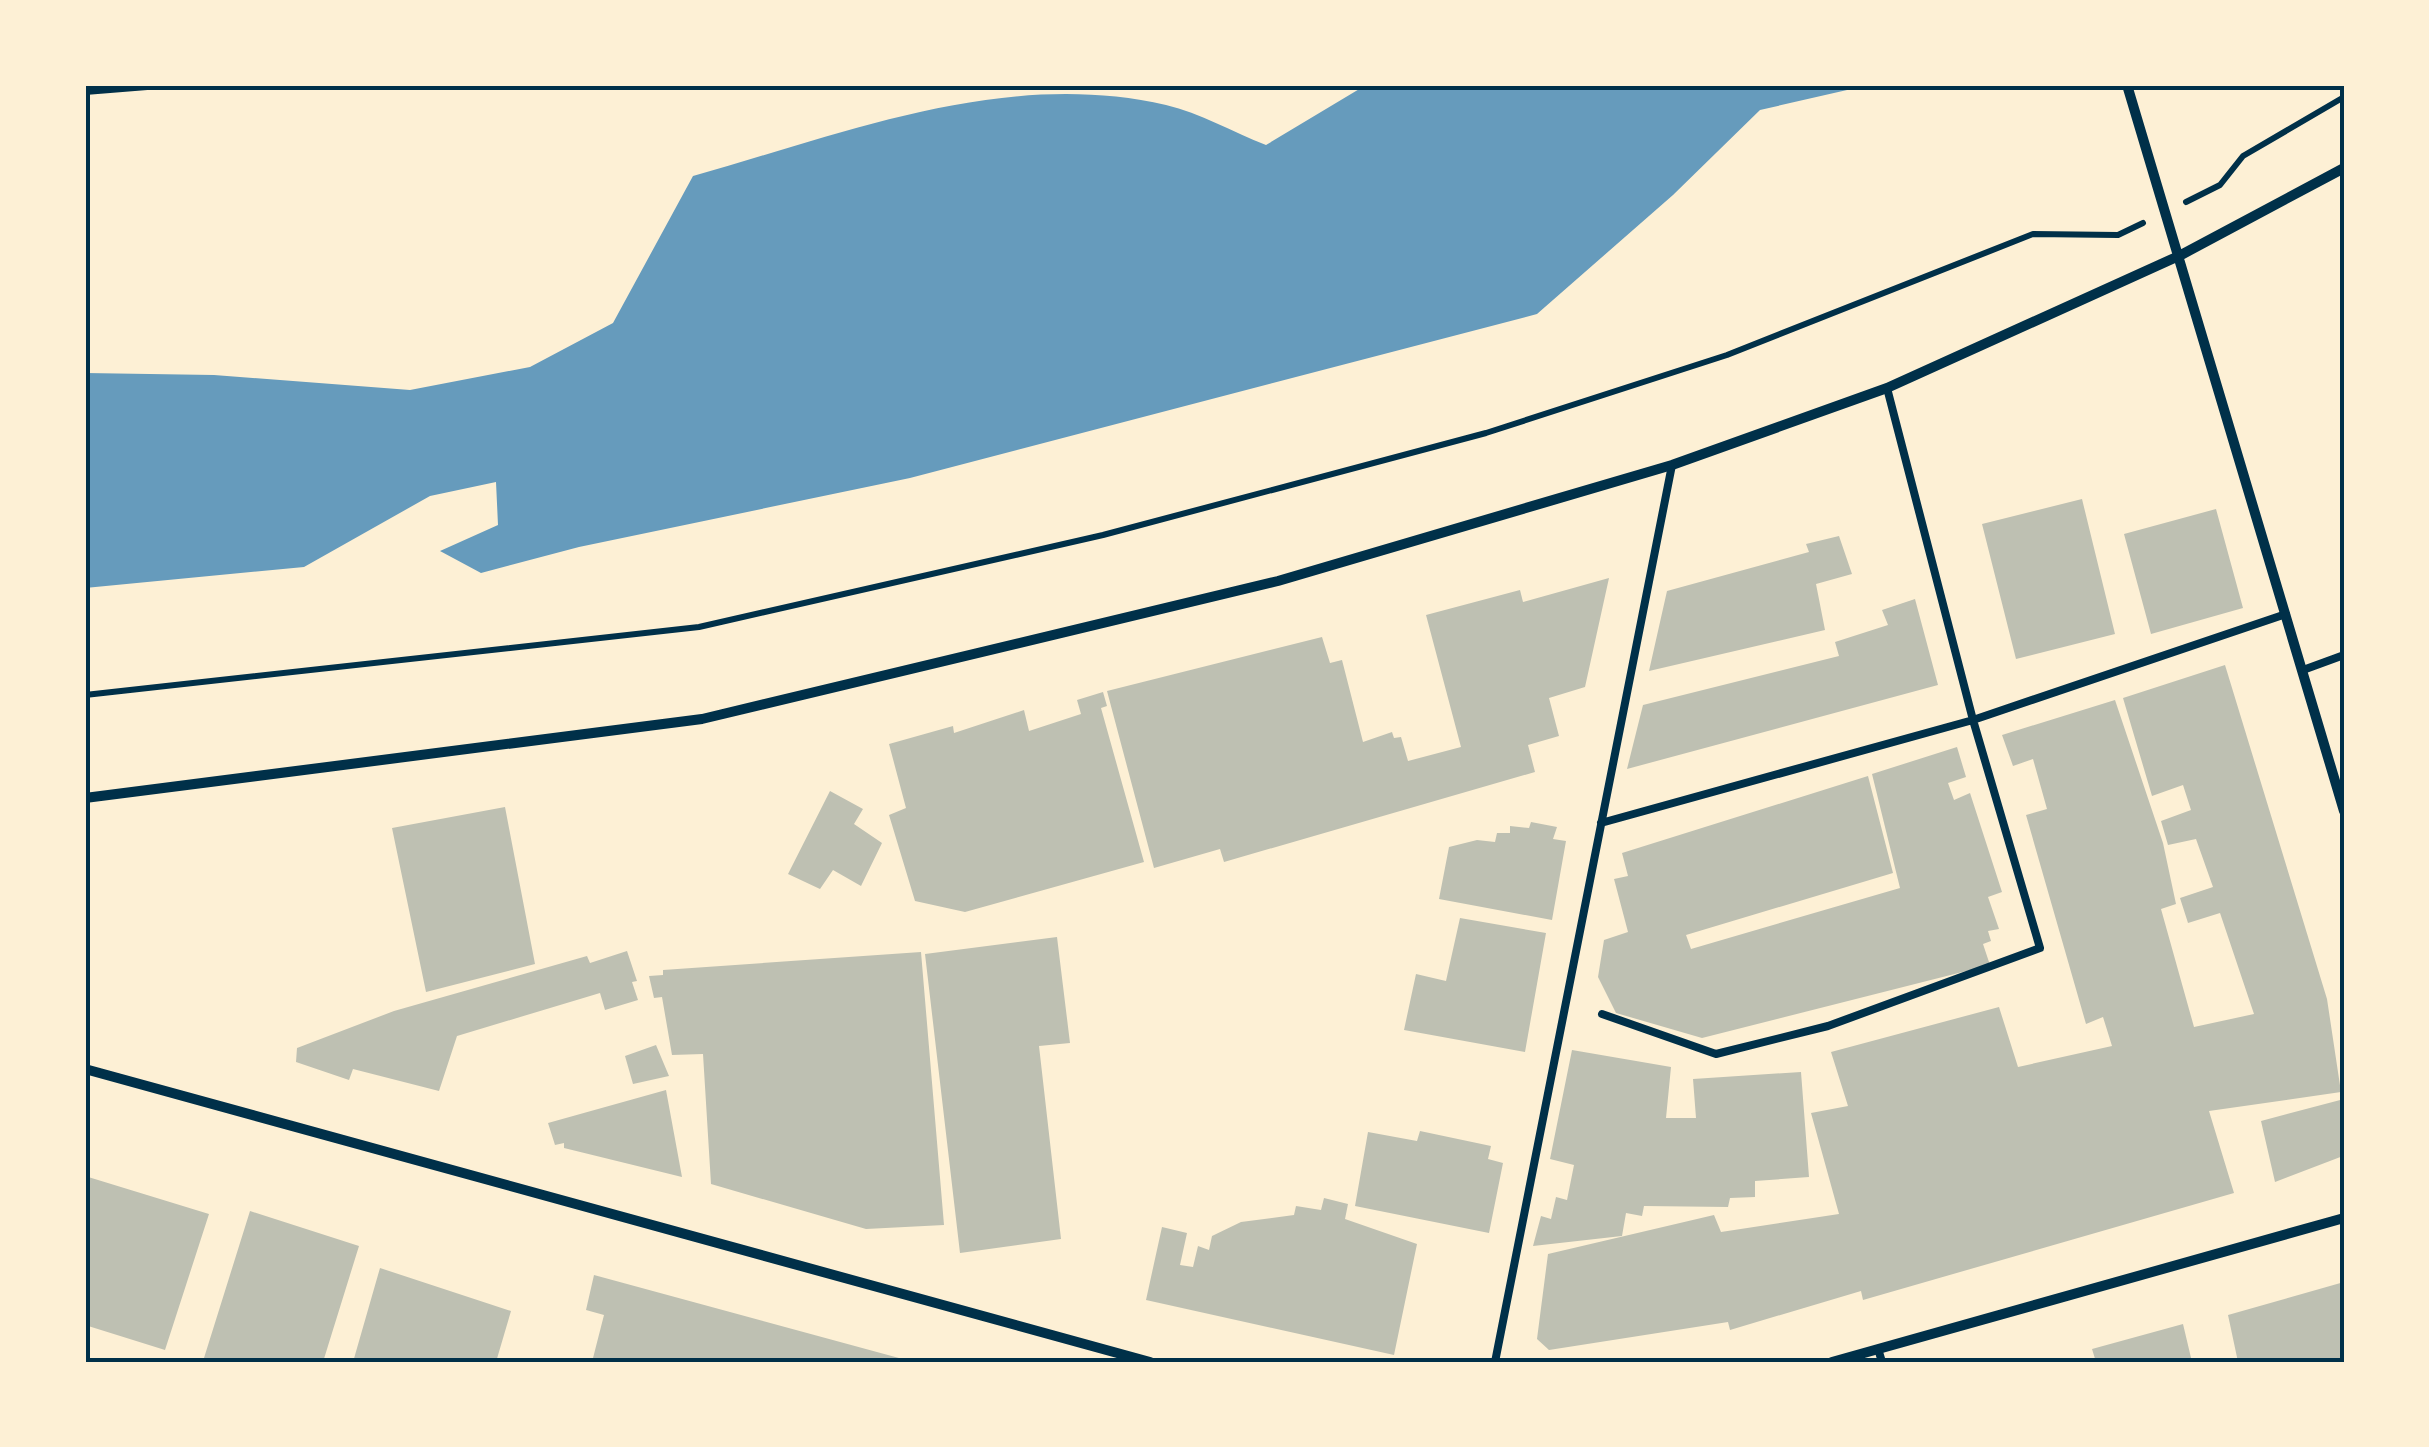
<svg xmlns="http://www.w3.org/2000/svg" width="2429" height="1447" viewBox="0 0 2429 1447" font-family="'PT Serif',serif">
	<rect width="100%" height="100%" fill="#fdf0d5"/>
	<path fill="#669bbc" d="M 1366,85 L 1869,85 L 1760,110 L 1673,195 L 1537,314 L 910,478 L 579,547 L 481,573 L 440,551 L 498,525 L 496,482 L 430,496 L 304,567 L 85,588 L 85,373 L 214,375 L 410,390 L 530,367 L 613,323 L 693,176 C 846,133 1005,68 1166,105 C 1200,113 1233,132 1266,145 Z"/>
	<path fill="#bec0b2" d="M 2082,499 L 2115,634 L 2016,659 L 1982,524 Z
		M 2216,509 L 2243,608 L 2151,634 L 2124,534 Z
		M 1839,536 L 1852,574 L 1816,584 L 1825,630 L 1649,671 L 1667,591 L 1809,552 L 1806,544 Z
		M 1609,578 L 1585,687 L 1549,698 L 1559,736 L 1528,745 L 1535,772 L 1224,862 L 1220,849 L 1154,868 L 1107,691 L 1322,637 L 1330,663 L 1342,660 L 1363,742 L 1392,732 L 1394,738 L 1401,737 L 1408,761 L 1461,747 L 1426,615 L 1520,590 L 1523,602 Z
		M 1915,599 L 1938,685 L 1627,769 L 1643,705 L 1839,656 L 1835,642 L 1888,625 L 1882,610 Z
		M 2225,665 L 2327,999 L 2341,1092 L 2209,1111 L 2234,1193 L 1863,1300 L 1861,1291 L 1730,1330 L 1728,1322 L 1549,1350 L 1537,1339 L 1548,1254 L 1714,1215 L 1721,1232 L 1839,1214 L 1811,1113 L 1848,1106 L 1831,1052 L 1999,1007 L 2018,1067 L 2112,1046 L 2103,1017 L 2086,1024 L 2026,815 L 2047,809 L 2033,759 L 2013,766 L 2002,735 L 2115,700 L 2163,843 L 2176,904 L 2161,909 L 2194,1027 L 2254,1014 L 2220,913 L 2188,923 L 2180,898 L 2213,887 L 2196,839 L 2168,845 L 2161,821 L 2191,810 L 2183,785 L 2152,796 L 2123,698 Z
		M 1103,692 L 1107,706 L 1101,708 L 1144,862 L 965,912 L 915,901 L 889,815 L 906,808 L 889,744 L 953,726 L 954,733 L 1024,710 L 1029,731 L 1081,714 L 1077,700 Z
		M 1957,747 L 1966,777 L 1948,783 L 1954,800 L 1970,793 L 2002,892 L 1988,897 L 1999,929 L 1988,931 L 1991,941 L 1983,944 L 1990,965 L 1702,1038 L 1616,1013 L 1598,977 L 1604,940 L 1628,932 L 1614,879 L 1628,876 L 1622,853 L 1868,776 L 1893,873 L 1686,935 L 1691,949 L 1900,888 L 1872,774 Z
		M 830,791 L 863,809 L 854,824 L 882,843 L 861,886 L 833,870 L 820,889 L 788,874 Z
		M 505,807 L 535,964 L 426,992 L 392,828 Z
		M 1531,822 L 1557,827 L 1553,839 L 1566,841 L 1552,920 L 1439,899 L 1449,847 L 1477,840 L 1495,842 L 1497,833 L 1510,833 L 1510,826 L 1529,828 Z
		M 1460,918 L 1546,933 L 1525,1052 L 1404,1030 L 1416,974 L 1446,981 Z
		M 1057,937 L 1070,1043 L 1039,1046 L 1061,1239 L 960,1253 L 925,954 Z
		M 627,951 L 637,981 L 632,982 L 638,1000 L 605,1010 L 600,993 L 457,1036 L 439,1091 L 353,1069 L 349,1080 L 296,1062 L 297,1048 L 394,1011 L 587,956 L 590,963 Z
		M 921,952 L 944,1225 L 866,1229 L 711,1184 L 703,1054 L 672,1055 L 662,997 L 654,998 L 649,976 L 663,975 L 663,970 Z
		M 656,1045 L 669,1076 L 633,1084 L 625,1056 Z
		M 1572,1050 L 1671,1067 L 1666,1118 L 1696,1118 L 1693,1079 L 1801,1072 L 1809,1177 L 1755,1181 L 1755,1197 L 1730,1198 L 1728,1207 L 1644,1206 L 1642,1216 L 1626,1213 L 1622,1236 L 1533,1246 L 1541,1216 L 1551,1219 L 1556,1197 L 1567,1200 L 1574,1165 L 1550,1159 Z
		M 666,1090 L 682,1177 L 564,1148 L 564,1143 L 555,1145 L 548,1123 Z
		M 2344,1099 L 2343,1156 L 2275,1182 L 2261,1121 Z
		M 1420,1131 L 1491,1146 L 1488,1159 L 1503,1163 L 1489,1233 L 1355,1206 L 1368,1132 L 1417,1141 Z
		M 85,1176 L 209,1214 L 165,1350 L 85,1325 Z
		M 1324,1198 L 1348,1204 L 1345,1219 L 1417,1244 L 1394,1355 L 1146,1300 L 1162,1227 L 1187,1233 L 1180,1265 L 1193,1267 L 1198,1246 L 1209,1250 L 1212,1236 L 1241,1222 L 1294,1215 L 1296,1206 L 1321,1210 Z
		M 250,1211 L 359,1246 L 323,1362 L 204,1358 Z
		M 380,1268 L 511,1311 L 496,1362 L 353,1362 Z
		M 594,1275 L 910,1361 L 909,1362 L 592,1362 L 604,1315 L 586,1310 Z
		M 2344,1282 L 2344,1362 L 2238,1362 L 2228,1315 Z
		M 2183,1324 L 2192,1362 L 2096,1362 L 2092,1349 Z"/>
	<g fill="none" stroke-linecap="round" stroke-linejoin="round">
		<path stroke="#003049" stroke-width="6" d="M 2186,202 L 2220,185 L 2243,156 L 2344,97
			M 85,695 L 699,627 L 1103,535 L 1486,433 L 1727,355 L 2033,234 L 2118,235 L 2143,223"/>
		<path stroke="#003049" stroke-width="8" d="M 2303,670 L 2344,655
			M 1601,823 L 1973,720 L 2286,614
			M 1602,1014 L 1716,1054 L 1828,1026 L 2040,948 L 1973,720 L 1887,388
			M 1879,1352 L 1882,1362
			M 1495,1362 L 1672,465"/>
		<path stroke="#003049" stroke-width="10" d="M 2127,85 L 2344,811
			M 85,90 L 147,85
			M 85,798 L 702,719 L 1278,581 L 1672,465 L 1887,388 L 2181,255 L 2344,168
			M 85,1069 L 1150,1362
			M 1832,1362 L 2344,1218"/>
	</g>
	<rect width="2429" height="1447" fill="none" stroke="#fdf0d5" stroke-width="175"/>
	<rect x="88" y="88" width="2254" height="1272" fill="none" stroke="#003049" stroke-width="4"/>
</svg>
